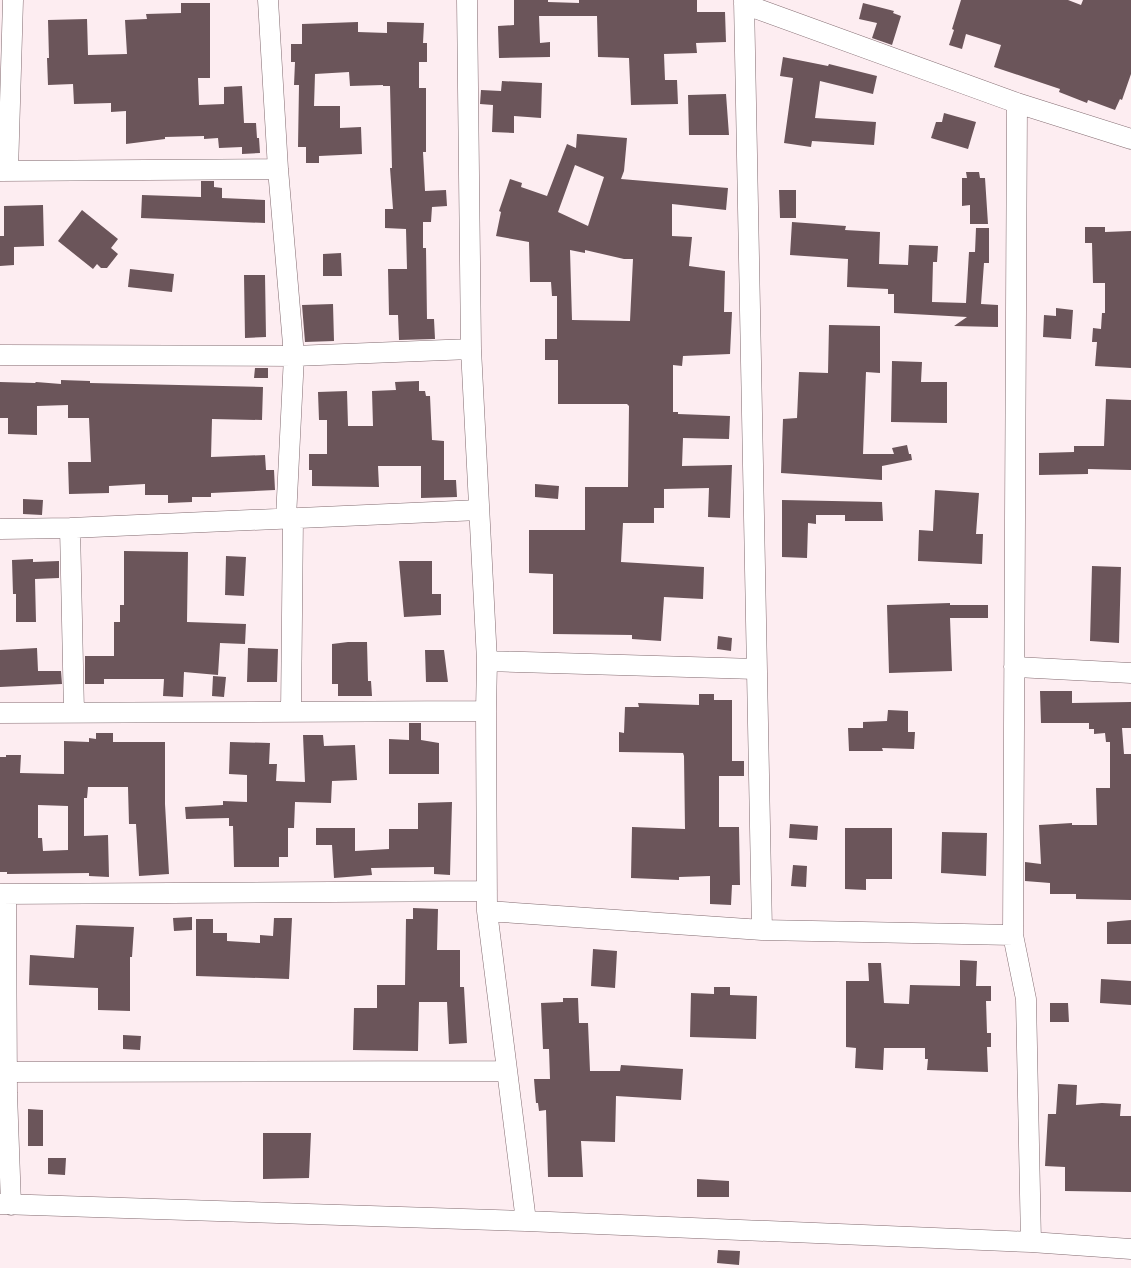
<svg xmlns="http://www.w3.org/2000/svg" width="1131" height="1268" viewBox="0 0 1131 1268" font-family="Inter,sans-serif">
	<rect width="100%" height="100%" fill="#fdedf1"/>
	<path fill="#6b555a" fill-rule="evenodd" d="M 514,0 L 548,0 L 548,2 L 579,3 L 579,0 L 697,0 L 697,12 L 725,12 L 726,42 L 696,43 L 697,53 L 664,54 L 665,80 L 677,80 L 678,104 L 631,105 L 629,58 L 598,57 L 597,16 L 539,16 L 540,43 L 550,42 L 550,57 L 499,58 L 498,26 L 514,25 Z
		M 961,0 L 1068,0 L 1081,5 L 1083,0 L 1131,0 L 1131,74 L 1122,100 L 1120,99 L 1115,110 L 1088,100 L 1087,103 L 1059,92 L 1060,89 L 994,67 L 1001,45 L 966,34 L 962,49 L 949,45 L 954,30 L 952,29 Z
		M 181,3 L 210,3 L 210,78 L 198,78 L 199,105 L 224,104 L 224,87 L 242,86 L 244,123 L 256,123 L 257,138 L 259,138 L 260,153 L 242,154 L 242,147 L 219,148 L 218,138 L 204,139 L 204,136 L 165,137 L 165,139 L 126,144 L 126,111 L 111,112 L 111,103 L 74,104 L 73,84 L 48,85 L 47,58 L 49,58 L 48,20 L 87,19 L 88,55 L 127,54 L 125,20 L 147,19 L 146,14 L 181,13 Z
		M 863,3 L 894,11 L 893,13 L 901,16 L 892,45 L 872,38 L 877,23 L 859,19 Z
		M 358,22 L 358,32 L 387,33 L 387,22 L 424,23 L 423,43 L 427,43 L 427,62 L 419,62 L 419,88 L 426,88 L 426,152 L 423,152 L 425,191 L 446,190 L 447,206 L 432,207 L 431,222 L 423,222 L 423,248 L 426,248 L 427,319 L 434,319 L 435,339 L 399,340 L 398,315 L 389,315 L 388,269 L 407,269 L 406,229 L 385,228 L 385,209 L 393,209 L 390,168 L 392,168 L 390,86 L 383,86 L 383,85 L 350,86 L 349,72 L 315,74 L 314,106 L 340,106 L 340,128 L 361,127 L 362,154 L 319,156 L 319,163 L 306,163 L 306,147 L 298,147 L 299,85 L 294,85 L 295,62 L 291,62 L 291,44 L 302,44 L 302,24 Z
		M 783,57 L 828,66 L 829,64 L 877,76 L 873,94 L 820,81 L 815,118 L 876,122 L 874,145 L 812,141 L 811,147 L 784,143 L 793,78 L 780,76 Z
		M 502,81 L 542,83 L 541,118 L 514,116 L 514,133 L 492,132 L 493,105 L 480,104 L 481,90 L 501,91 Z
		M 726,94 L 729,135 L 689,135 L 688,95 Z
		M 944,113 L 976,122 L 968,149 L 931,138 L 936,122 L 942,122 Z
		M 577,134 L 627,138 L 624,171 L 621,179 L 728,188 L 726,210 L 672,204 L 672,236 L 692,237 L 689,266 L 725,271 L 724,312 L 732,312 L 730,354 L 683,356 L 682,366 L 673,365 L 673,412 L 678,412 L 678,414 L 730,416 L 729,439 L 683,438 L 682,466 L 732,465 L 730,518 L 708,517 L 709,488 L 664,489 L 664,508 L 654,508 L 654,523 L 623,523 L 621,562 L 704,567 L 703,599 L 664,597 L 661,641 L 632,639 L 632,635 L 553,634 L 553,574 L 529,573 L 529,530 L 585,530 L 585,487 L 628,487 L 629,406 L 627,404 L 558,404 L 558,360 L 545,360 L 545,339 L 557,339 L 557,296 L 552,296 L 551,282 L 530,282 L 529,242 L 496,236 L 501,212 L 499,211 L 510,179 L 522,183 L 521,187 L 547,196 L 567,144 L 576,148 ZM 575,165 L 604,177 L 588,226 L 558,212 ZM 570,250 L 585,253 L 585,250 L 624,259 L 633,259 L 630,321 L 572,320 Z
		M 966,172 L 979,172 L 980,178 L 985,178 L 988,224 L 970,224 L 970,205 L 962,206 L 962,178 L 967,178 Z
		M 201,181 L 214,181 L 214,187 L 222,188 L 222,198 L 265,200 L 265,223 L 141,218 L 142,195 L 201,197 Z
		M 779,190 L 796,190 L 796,218 L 780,218 Z
		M 43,205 L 44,246 L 14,247 L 14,265 L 0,266 L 0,236 L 4,236 L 4,206 Z
		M 82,210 L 118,239 L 111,248 L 118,254 L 107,268 L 101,268 L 97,264 L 93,269 L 58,241 Z
		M 792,222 L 846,226 L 845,230 L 880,232 L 879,264 L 908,265 L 909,245 L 938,246 L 937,262 L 933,262 L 932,302 L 966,303 L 969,252 L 975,252 L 976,228 L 989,228 L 989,263 L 984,263 L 981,304 L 998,305 L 998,327 L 954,326 L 967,317 L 894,313 L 894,294 L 888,294 L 888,289 L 847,287 L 848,259 L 790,255 Z
		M 1085,227 L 1105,227 L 1105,232 L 1131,231 L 1131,368 L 1095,366 L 1097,342 L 1092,342 L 1093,328 L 1101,329 L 1102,313 L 1105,313 L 1105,283 L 1093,283 L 1092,243 L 1085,243 Z
		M 341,253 L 342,276 L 323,276 L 323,254 Z
		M 130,269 L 174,274 L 172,292 L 128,287 Z
		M 244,275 L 265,275 L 266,337 L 245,338 Z
		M 333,304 L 334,341 L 305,342 L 302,305 Z
		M 1056,308 L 1073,310 L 1071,339 L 1043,337 L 1044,315 L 1056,316 Z
		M 829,325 L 880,326 L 880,373 L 866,372 L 863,454 L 894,454 L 892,448 L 907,445 L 909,454 L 911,454 L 912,460 L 882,466 L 882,480 L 781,473 L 783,419 L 797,418 L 799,372 L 828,373 Z
		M 892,361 L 922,362 L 921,382 L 947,382 L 947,423 L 891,422 Z
		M 255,368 L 268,368 L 268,378 L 254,378 Z
		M 61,380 L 90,381 L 90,383 L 263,387 L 262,420 L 212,419 L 211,457 L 265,455 L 266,470 L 274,470 L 275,490 L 211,493 L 211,497 L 192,497 L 192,502 L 168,503 L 168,495 L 145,495 L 145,484 L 109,486 L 109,493 L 69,494 L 68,462 L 91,462 L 89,418 L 68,418 L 68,405 L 37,406 L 37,435 L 8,434 L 8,418 L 0,418 L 0,382 L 35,383 L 36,382 L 61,384 Z
		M 419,381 L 419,391 L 425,391 L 426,396 L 430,396 L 432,440 L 444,441 L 444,480 L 456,480 L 457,497 L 421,498 L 421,466 L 378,466 L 379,487 L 312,486 L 312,470 L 309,470 L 309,454 L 327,454 L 327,420 L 319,420 L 318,392 L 347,391 L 348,426 L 373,426 L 372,391 L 396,390 L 395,382 Z
		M 1106,399 L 1131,400 L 1131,470 L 1088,469 L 1088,474 L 1039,475 L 1039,453 L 1074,452 L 1074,446 L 1104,446 Z
		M 535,484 L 559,486 L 558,499 L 535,497 Z
		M 935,490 L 979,493 L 976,534 L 983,534 L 982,564 L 918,561 L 919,530 L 933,531 Z
		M 23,499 L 43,500 L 42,515 L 23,514 Z
		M 782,500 L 882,502 L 883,521 L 845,521 L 845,515 L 816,515 L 816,524 L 808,523 L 807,558 L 782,557 Z
		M 124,551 L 188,552 L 187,622 L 246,624 L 245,644 L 220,643 L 218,675 L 184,672 L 183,697 L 163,696 L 164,679 L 104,679 L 104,684 L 85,684 L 85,656 L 114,656 L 114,622 L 120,622 L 120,605 L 124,605 Z
		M 226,556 L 246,557 L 244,596 L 225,595 Z
		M 33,559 L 33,562 L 59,561 L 59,578 L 35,579 L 36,622 L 16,622 L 16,594 L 13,594 L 12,560 Z
		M 399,561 L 432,561 L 432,594 L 441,594 L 441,615 L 404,617 Z
		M 1092,566 L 1121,567 L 1119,643 L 1090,641 Z
		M 950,603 L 950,605 L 988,605 L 988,618 L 950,618 L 952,671 L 889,673 L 887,605 Z
		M 718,636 L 732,638 L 731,651 L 717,649 Z
		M 348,642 L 367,642 L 368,681 L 371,681 L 372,696 L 338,696 L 338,684 L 332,684 L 332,644 Z
		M 37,648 L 38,671 L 61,671 L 62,684 L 0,687 L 0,650 Z
		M 248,648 L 278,649 L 277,682 L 247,682 Z
		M 425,650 L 444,650 L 448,682 L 426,682 Z
		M 213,676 L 226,677 L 224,697 L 212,696 Z
		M 1040,691 L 1072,691 L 1072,703 L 1131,702 L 1131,728 L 1122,728 L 1124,754 L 1131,754 L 1131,900 L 1076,899 L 1076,894 L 1050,894 L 1050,883 L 1025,881 L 1025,862 L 1041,864 L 1039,825 L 1072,823 L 1072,825 L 1097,825 L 1096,788 L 1110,788 L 1110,742 L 1106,742 L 1105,733 L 1094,734 L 1094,729 L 1089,729 L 1089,723 L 1041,723 Z
		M 699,694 L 714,694 L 714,700 L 732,700 L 732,761 L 744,761 L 744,776 L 719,776 L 719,827 L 739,827 L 740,885 L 732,885 L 731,905 L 710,904 L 710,876 L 679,877 L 679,880 L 631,878 L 632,827 L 685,829 L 684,756 L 683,753 L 619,752 L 619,732 L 624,733 L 625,707 L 639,707 L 638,703 L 699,705 Z
		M 888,710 L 908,711 L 908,732 L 915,732 L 914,749 L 882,748 L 883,751 L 849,751 L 848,728 L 863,728 L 863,722 L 887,721 Z
		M 409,723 L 421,723 L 421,740 L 439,743 L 439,774 L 389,774 L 389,739 L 409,740 Z
		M 96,733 L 113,733 L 113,742 L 165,742 L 165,804 L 169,874 L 139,876 L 136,824 L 129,824 L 128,787 L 88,787 L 87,798 L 84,798 L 84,836 L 108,835 L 109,877 L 89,876 L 89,873 L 7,874 L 7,872 L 0,872 L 0,757 L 6,757 L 6,755 L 21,755 L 20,773 L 64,774 L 64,741 L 89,742 L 89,738 L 96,739 ZM 38,805 L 68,806 L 68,850 L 43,851 L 42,838 L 38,838 Z
		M 303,735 L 323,735 L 324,746 L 355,745 L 357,780 L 332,781 L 331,803 L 295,802 L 294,828 L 288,828 L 288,857 L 279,857 L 279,867 L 234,867 L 233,826 L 229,826 L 229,818 L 186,819 L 185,807 L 223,805 L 223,801 L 247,802 L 247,775 L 229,774 L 230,742 L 270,743 L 269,764 L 277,764 L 276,781 L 305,782 Z
		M 452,802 L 450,875 L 434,874 L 434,867 L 371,868 L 372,875 L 334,878 L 332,845 L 316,845 L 316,828 L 355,828 L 355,851 L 389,849 L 389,829 L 418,829 L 418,803 Z
		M 790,824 L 818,826 L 817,840 L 789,838 Z
		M 845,828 L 892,828 L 892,879 L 866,879 L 866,890 L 845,889 Z
		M 942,832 L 987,833 L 986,876 L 941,873 Z
		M 793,865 L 807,866 L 806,887 L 791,886 Z
		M 413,908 L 438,909 L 437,950 L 460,950 L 460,987 L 464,987 L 467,1043 L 449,1044 L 447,1002 L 419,1002 L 418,1051 L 353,1050 L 354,1008 L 377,1008 L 377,985 L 405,985 L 406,919 L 413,919 Z
		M 192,917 L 192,930 L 174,931 L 173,918 Z
		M 274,918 L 292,918 L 289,979 L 196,976 L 196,919 L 213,919 L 213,933 L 227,933 L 227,941 L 260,943 L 260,935 L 273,936 Z
		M 1131,920 L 1131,944 L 1107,944 L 1107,922 Z
		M 76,925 L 134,927 L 132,957 L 130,957 L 130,1011 L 98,1010 L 98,988 L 29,985 L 30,955 L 74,958 Z
		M 593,949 L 617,951 L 615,988 L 591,986 Z
		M 960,960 L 977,961 L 976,986 L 991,986 L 991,1001 L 986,1001 L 987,1033 L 991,1033 L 991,1047 L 987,1047 L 988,1072 L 927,1070 L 928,1059 L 925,1059 L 925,1048 L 884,1048 L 883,1070 L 855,1068 L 856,1048 L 846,1047 L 846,981 L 869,981 L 868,963 L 881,963 L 884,1003 L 909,1004 L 910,985 L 960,986 Z
		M 1101,979 L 1131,981 L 1131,1005 L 1100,1003 Z
		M 714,987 L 730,987 L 730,995 L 757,996 L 756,1039 L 690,1037 L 691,993 L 714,994 Z
		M 563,998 L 578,998 L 579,1023 L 588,1023 L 590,1071 L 620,1071 L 621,1065 L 683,1069 L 681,1100 L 616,1096 L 615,1142 L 581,1141 L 583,1177 L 548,1177 L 546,1110 L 539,1111 L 538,1103 L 536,1103 L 534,1079 L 550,1079 L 549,1049 L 543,1049 L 541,1003 L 563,1002 Z
		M 1050,1003 L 1068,1003 L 1069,1022 L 1050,1022 Z
		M 123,1035 L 141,1036 L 140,1050 L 123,1049 Z
		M 1058,1084 L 1077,1085 L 1076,1105 L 1102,1103 L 1121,1104 L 1120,1116 L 1131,1116 L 1131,1192 L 1065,1191 L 1065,1167 L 1045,1166 L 1048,1114 L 1056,1114 Z
		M 28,1109 L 43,1110 L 43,1146 L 28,1146 Z
		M 263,1133 L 311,1133 L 309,1178 L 263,1179 Z
		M 48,1158 L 66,1158 L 65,1175 L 48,1174 Z
		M 697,1179 L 729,1181 L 729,1197 L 697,1197 Z
		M 718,1250 L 740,1251 L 739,1265 L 717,1263 Z"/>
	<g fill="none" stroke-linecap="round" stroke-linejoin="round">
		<defs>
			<path id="minor" d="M 268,0 L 278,169 L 294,356 L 286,518
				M 467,0 L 471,349 L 487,661 L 486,711 L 487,911 L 526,1221
				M 744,0 L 762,930
				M 744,4 L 1017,103 L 1131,139
				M 1017,103 L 1013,935 L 1026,999 L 1031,1242
				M 0,171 L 278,169
				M 8,171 L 13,0
				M 0,355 L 294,356 L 471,349
				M 70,528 L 74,712
				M 0,529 L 70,528 L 479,510
				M 487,661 L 756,669
				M 1014,667 L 1131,673
				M 291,712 L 293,518
				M 0,713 L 486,711
				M 0,894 L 487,891
				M 6,894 L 7,1093 L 11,1205
				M 487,911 L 762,930 L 1013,935
				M 0,1072 L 507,1071
				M 0,1204 L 526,1221 L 1031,1242 L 1131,1249"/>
		</defs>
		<use href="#minor" stroke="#826b70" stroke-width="21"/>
		<use href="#minor" stroke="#fff" stroke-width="20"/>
	</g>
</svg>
